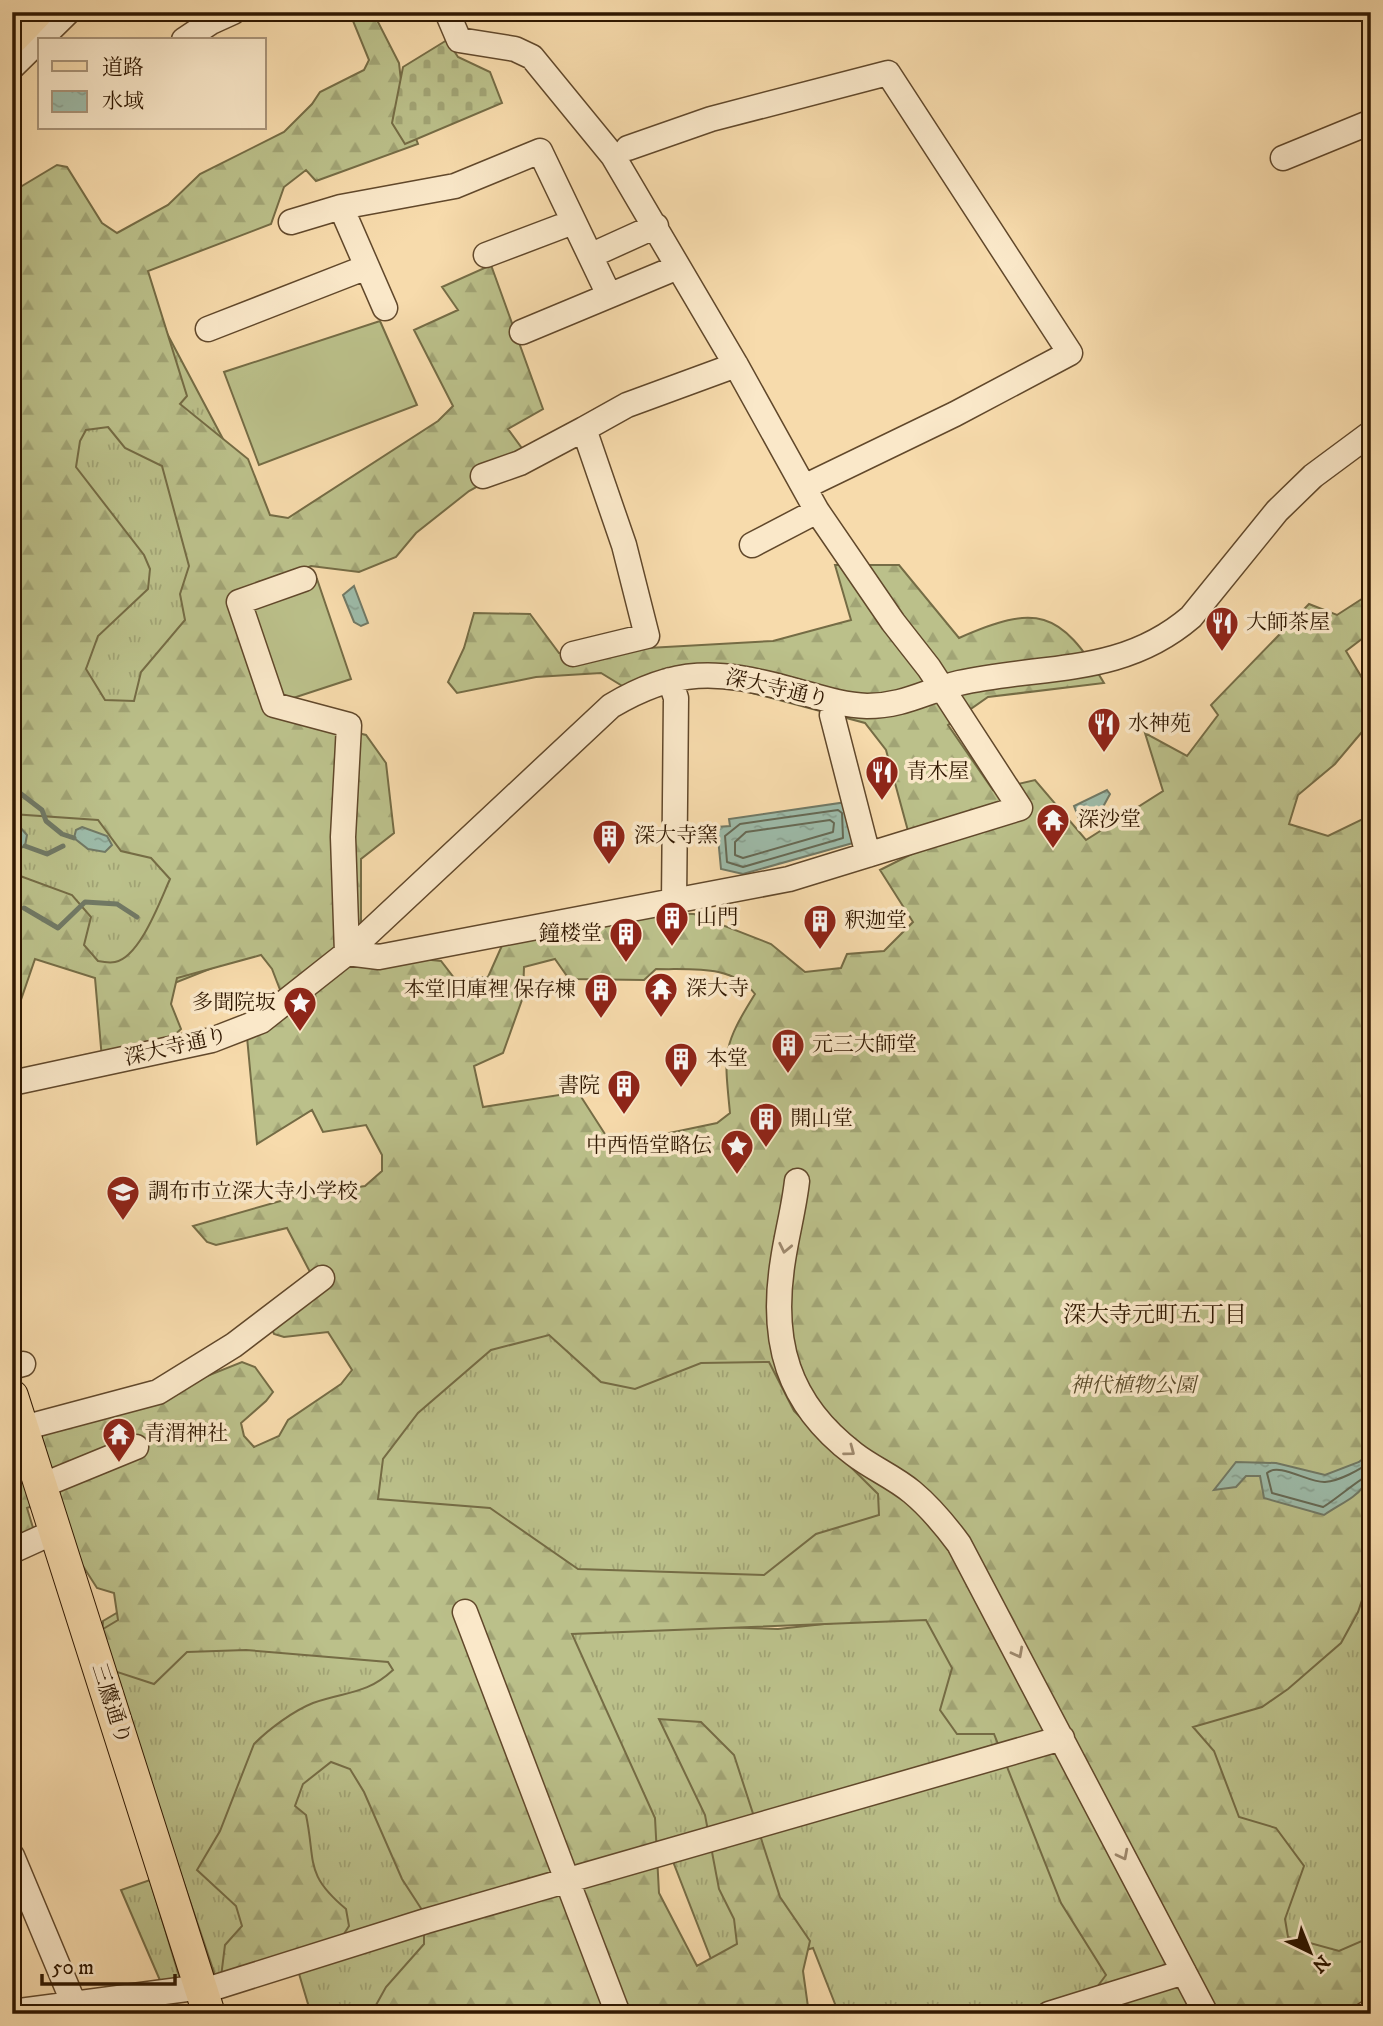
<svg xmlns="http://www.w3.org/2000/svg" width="1383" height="2026" viewBox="0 0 1383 2026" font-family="'IM FELL DW Pica','Noto Serif JP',serif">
	<defs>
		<pattern id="grass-tufts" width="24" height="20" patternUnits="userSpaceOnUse" patternTransform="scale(1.75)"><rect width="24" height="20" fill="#bbc08a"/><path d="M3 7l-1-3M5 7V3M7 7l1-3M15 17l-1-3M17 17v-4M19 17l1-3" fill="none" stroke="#a1a475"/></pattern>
		<pattern id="forest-firs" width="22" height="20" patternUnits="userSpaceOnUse" patternTransform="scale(1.75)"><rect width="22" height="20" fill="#bbc08a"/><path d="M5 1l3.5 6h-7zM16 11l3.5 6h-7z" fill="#a1a475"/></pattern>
		<pattern id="cemetery-stones" width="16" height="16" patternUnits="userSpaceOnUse" patternTransform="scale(1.75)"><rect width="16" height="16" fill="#bbc08a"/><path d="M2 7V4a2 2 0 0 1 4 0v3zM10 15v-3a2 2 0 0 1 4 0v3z" fill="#a1a475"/></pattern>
		<pattern id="water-ripples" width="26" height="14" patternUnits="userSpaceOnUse" patternTransform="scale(1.75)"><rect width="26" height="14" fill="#9dbba9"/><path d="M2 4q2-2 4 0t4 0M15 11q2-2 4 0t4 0" fill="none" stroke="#88a090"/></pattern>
	</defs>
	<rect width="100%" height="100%" fill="#f7dbac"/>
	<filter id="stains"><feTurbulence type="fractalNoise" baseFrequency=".00286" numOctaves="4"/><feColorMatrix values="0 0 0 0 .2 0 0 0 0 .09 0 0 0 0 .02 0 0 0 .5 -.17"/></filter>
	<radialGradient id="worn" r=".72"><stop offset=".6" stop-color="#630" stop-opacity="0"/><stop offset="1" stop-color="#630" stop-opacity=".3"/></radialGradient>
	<path fill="url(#grass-tufts)" stroke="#756c45" stroke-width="2" d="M 153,307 L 249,488 L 260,949 L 137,998 L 12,932 L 12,364 Z
		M 1371,834 L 1371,1990 L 1328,2014 L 984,1576 L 881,1597 L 200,1560 L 304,1412 Z
		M 974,1604 L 1196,2014 L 839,2014 L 813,1948 L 718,1977 L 672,1859 L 619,1876 L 628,2014 L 311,2014 L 297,1967 L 219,1987 L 102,1641 L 103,1621 L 120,1611 L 374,1615 L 778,1629 L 907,1615 Z
		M 150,1880 L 180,1979 L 162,1985 L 121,1890 Z"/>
	<path fill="url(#forest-firs)" stroke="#756c45" stroke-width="2" fill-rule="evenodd" d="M 367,17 L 377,20 L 399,63 L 404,108 L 418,144 L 316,181 L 306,170 L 284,187 L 271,224 L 148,271 L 187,396 L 180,404 L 248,459 L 270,515 L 288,518 L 438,421 L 453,406 L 414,330 L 458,310 L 442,287 L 491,265 L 543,409 L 508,429 L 529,458 L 469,491 L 416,533 L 396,557 L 359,572 L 311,566 L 231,599 L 275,713 L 366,735 L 386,763 L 394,833 L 361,859 L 361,963 L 422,959 L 441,961 L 455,979 L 488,977 L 504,941 L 658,913 L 694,914 L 771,944 L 805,972 L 841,968 L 847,954 L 884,951 L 913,922 L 880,870 L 914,853 L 886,750 L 865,723 L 711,682 L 642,698 L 601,673 L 536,677 L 457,693 L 448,682 L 464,648 L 474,613 L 530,614 L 559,653 L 773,641 L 851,620 L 835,565 L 899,565 L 959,638 C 1036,604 1060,609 1104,683 L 988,697 L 948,725 L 993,790 L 1035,780 L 1086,840 L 1163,791 L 1145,733 L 1187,756 L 1218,715 L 1211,705 L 1309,604 L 1337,615 L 1371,593 L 1371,632 L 1346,651 L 1371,693 L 1367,726 L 1335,764 L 1298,795 L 1289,824 L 1328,836 L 1371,815 L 1371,1573 L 1358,1612 L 1341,1643 L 1288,1689 L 1262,1707 L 1193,1727 L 1214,1751 L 1239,1817 L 1276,1828 L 1304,1866 L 1285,1919 L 1288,1937 L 1339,1951 L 1371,1937 L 1371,2014 L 1077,2014 L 1106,1975 L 1061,1903 L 994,1734 L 957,1734 L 940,1710 L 952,1668 L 926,1620 L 572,1634 L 655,1818 L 659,1893 L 697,1966 L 737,1944 L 734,1919 L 719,1889 L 705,1815 L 659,1719 L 701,1722 L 734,1755 L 780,1897 L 810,1941 L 803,1971 L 808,2007 L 819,2014 L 371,2014 L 386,1987 L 424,1944 L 424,1913 L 402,1879 L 364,1792 L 350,1769 L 331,1762 L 303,1784 L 295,1806 L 306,1815 C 316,1862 304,1874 346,1909 L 349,1926 L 342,1937 L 221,1977 L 225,1945 L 242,1926 L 236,1906 L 197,1870 L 220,1831 L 254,1744 C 269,1729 293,1711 313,1703 C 346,1691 366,1695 393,1670 L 388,1662 L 246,1650 L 187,1652 L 154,1684 L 117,1672 L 93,1635 L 118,1620 L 114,1593 L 97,1588 L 65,1538 L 51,1500 L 27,1508 L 34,1531 L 12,1537 L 12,1409 L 27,1416 L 132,1406 L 242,1362 L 255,1367 L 273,1392 L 266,1401 L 241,1423 L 244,1436 L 254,1447 L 279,1436 L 288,1420 L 341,1384 L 352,1370 L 328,1332 L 284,1337 L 274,1334 L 263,1308 L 310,1272 L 287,1228 L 216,1245 L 207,1242 L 193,1226 L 298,1196 L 365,1186 L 382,1171 L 382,1155 L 366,1125 L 323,1132 L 312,1110 L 257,1144 L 247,1037 L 315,996 L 295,985 L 282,995 L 272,969 L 261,955 L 177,978 L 171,1004 L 181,1029 L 164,1045 L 102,1059 L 95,978 L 35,959 L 12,1026 L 12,873 L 72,895 L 91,917 L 84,945 L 98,961 C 103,962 110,963 115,962 C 140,957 160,901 170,879 L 151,858 L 121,851 L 98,820 L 12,814 L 12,192 L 57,165 L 67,167 L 102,223 L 117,233 L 168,205 L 200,174 L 284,132 L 312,104 L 320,92 L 364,70 L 369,60 L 353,21 ZM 108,427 L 125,448 L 162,466 L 189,566 L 180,594 L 185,620 L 141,672 L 134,701 L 105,700 L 86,669 L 98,636 L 148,589 L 150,569 L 144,555 L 76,467 L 80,441 L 86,430 ZM 555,959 L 569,979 L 644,980 L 656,969 C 692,970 731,964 755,994 C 722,1047 724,1052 730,1113 L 717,1123 L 612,1145 L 578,1092 L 483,1107 L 474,1066 L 503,1053 L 523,997 L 524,967 ZM 549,1335 L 601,1382 L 635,1389 L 701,1363 L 769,1362 L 794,1411 L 878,1494 L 879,1515 L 816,1534 L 764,1575 L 578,1569 L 490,1508 L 378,1499 L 383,1459 L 418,1413 L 491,1350 Z"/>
	<path fill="url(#cemetery-stones)" stroke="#756c45" stroke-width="2" d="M 447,40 L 458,57 L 490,72 L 502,103 L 405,144 L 392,123 L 403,67 Z"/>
	<path fill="#bbc08a" stroke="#756c45" stroke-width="2" d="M 380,321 L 417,405 L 259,465 L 224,372 Z
		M 317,579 L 351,679 L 281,702 L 247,608 Z"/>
	<path fill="url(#water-ripples)" stroke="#717965" stroke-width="2" d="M 354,586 L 368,623 L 361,626 L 354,622 L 343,595 Z
		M 1107,790 L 1110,794 L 1097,818 L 1081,824 L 1074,806 Z
		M 847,802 L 853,843 L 743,874 L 721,869 L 717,827 L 730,826 L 729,819 Z
		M 12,824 L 19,826 L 27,835 L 25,846 L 12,852 Z
		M 82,827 L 107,836 L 112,845 L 105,852 L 88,849 L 74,838 L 76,830 Z
		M 1371,1452 C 1371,1493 1356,1494 1324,1515 L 1264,1498 L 1260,1476 L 1246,1476 L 1236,1487 L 1214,1490 L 1236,1462 L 1276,1463 L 1325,1475 L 1359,1462 Z"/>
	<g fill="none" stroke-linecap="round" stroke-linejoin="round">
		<path stroke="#666954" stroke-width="2" d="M 838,810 L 842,813 L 843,838 L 743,867 L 727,862 L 725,836 L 740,824 Z
			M 830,820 L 834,823 L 833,832 L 743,858 L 735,855 L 735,842 L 746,832 Z
			M 1371,1461 C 1360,1470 1339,1481 1325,1482 C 1309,1483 1279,1462 1267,1473 L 1272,1493 L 1323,1507 C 1334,1501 1364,1475 1371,1474"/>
		<path stroke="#717965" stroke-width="5" d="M 12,787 L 42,810 L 46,821 L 62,834 L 74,838
			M 25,846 L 47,854 L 63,846
			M 24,908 L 58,928 L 85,902 L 117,904 L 137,917"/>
		<defs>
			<path id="minor" d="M 184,40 L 211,22 L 233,12
				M 12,67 L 68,12
				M 628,148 L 711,119 L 888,73 L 1070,353 L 955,414 L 804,487
				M 1283,158 L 1371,122
				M 291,222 L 341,207
				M 486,255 L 573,222
				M 592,255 L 656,226
				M 385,308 L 341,207 L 455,186 L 540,151 L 609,295
				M 208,329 L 367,267
				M 522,332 L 678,267
				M 584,429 L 627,405 L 736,365
				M 483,476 L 520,463 L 584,429 L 624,545 L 647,636 L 573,654
				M 752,545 L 817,511
				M 304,579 L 239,602 L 274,705 L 349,725 L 343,837 L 347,953 L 379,957 L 789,879 L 1020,808 L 929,668 L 893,622 L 817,511 L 736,365 L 613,156 L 532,57 L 515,49 L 459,40 L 447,12
				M 670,680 L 676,698 L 674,903
				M 832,715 L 868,855
				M 12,1083 L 212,1040 L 261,1021 L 347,953 L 611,706 C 676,667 718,670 789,689 C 816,696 840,705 867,706 C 904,706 926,691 959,683 C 1043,664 1121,677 1191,617 L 1277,511 L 1313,476 L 1371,433
				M 797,1181 C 794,1208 787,1233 783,1260 C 770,1341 787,1403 854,1454 C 872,1468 894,1477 912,1492 C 930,1507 945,1525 959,1544 L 1206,2014
				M 12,1367 L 23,1364
				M 23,1428 L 158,1392 L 234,1345 L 322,1278
				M 53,1481 L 136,1447
				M 12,1551 L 56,1531
				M 465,1612 L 618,2014
				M 12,1856 L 74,2004
				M 213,1988 L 426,1921 L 1062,1738
				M 12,2012 L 202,1987
				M 1049,2014 L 1184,1972
				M 1366,2014 L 1371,2011"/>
			<path id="major" d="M 12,1396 L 209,2014"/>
			<path id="highway" d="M 12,36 L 35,12"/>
		</defs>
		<use href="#minor" stroke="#61482b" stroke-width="27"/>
		<use href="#major" stroke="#2f1700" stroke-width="34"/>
		<use href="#highway" stroke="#2f1700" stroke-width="38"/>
		<use href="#minor" stroke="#fae8c9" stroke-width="24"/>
		<use href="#major" stroke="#f7dbac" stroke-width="32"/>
		<use href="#highway" stroke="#f7dbac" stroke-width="35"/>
	</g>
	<defs><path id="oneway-chevron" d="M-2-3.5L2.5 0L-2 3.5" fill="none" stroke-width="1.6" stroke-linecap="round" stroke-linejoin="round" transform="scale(1.75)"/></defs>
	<g stroke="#9f8a6f">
		<use href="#oneway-chevron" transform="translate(785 1248) rotate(102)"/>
		<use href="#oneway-chevron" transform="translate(850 1451) rotate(37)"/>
		<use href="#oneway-chevron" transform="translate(1018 1653) rotate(62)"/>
		<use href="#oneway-chevron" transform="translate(1123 1855) rotate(63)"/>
	</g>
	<defs>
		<symbol id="restaurant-pin" viewBox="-11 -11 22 30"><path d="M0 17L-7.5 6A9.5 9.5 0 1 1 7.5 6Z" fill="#8f2418" stroke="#fae8c9"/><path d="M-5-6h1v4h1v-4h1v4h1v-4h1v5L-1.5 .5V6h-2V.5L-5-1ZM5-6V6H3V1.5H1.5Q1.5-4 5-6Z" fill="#fff"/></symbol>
		<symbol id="temple-pin" viewBox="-11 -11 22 30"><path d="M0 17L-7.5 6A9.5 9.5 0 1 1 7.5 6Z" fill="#8f2418" stroke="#fae8c9"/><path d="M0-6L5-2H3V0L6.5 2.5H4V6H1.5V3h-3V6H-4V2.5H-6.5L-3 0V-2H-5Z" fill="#fff"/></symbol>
		<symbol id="building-pin" viewBox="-11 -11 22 30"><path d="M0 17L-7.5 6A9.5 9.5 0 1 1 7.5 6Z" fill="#8f2418" stroke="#fae8c9"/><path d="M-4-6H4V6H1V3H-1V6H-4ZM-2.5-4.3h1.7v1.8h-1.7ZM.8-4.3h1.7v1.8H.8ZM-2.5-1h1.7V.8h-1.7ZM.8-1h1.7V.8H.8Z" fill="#fff"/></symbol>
		<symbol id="sight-pin" viewBox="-11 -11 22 30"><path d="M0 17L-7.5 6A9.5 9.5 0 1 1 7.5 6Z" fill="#8f2418" stroke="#fae8c9"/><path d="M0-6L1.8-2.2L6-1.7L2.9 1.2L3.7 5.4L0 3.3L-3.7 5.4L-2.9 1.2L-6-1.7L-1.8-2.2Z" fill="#fff"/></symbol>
		<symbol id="school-pin" viewBox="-11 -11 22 30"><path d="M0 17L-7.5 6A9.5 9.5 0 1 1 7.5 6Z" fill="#8f2418" stroke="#fae8c9"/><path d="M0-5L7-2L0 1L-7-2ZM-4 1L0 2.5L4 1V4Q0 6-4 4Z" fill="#fff"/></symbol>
	</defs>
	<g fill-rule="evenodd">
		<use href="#restaurant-pin" x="1203" y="604" width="38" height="52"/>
		<use href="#restaurant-pin" x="1085" y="705" width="38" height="52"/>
		<use href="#restaurant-pin" x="863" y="753" width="38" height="52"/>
		<use href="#temple-pin" x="1034" y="801" width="38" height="52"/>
		<use href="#building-pin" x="590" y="817" width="38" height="52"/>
		<use href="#building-pin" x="653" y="899" width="38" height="52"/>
		<use href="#building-pin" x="801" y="902" width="38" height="52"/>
		<use href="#building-pin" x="607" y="915" width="38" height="52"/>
		<use href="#temple-pin" x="642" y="970" width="38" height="52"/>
		<use href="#building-pin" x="582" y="971" width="38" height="52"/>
		<use href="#sight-pin" x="281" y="984" width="38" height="52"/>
		<use href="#building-pin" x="769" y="1026" width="38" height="52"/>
		<use href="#building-pin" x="662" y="1040" width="38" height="52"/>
		<use href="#building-pin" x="605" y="1067" width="38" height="52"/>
		<use href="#building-pin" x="747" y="1100" width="38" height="52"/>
		<use href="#sight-pin" x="718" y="1127" width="38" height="52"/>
		<use href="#school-pin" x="104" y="1173" width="38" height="52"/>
		<use href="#temple-pin" x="100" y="1415" width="38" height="52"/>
	</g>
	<g text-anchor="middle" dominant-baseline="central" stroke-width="7" stroke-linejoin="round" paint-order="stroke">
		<g font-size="21" fill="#2f1700" stroke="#fae8c9" text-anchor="start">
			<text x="1246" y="623">大師茶屋</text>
			<text x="1128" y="724">水神苑</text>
			<text x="906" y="772">青木屋</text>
			<text x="1078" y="820">深沙堂</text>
			<text x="634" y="836">深大寺窯</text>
			<text x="696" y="918">山門</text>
			<text x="844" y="921">釈迦堂</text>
			<text x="602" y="934" text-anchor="end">鐘楼堂</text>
			<text x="686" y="989">深大寺</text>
			<text x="576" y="990" text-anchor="end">本堂旧庫裡 保存棟</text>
			<text x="276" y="1003" text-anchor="end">多聞院坂</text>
			<text x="812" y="1045">元三大師堂</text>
			<text x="706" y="1059">本堂</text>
			<text x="600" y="1086" text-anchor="end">書院</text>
			<text x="790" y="1119">開山堂</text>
			<text x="712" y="1146" text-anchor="end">中西悟堂略伝</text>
			<text x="148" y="1192">調布市立深大寺小学校</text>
			<text x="144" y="1434">青渭神社</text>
		</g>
		<g font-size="21" fill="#2f1700" stroke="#fae8c9">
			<text transform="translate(777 689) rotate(13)">深大寺通り</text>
			<text transform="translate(176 1047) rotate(-13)">深大寺通り</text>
			<text transform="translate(111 1704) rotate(72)">三鷹通り</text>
		</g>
		<g font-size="21" font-style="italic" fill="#594a29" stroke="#fae8c9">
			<text x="1133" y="1386">神代植物公園</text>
		</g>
		<g font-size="23" fill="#2f1700" stroke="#fae8c9">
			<text x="1155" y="1315">深大寺元町五丁目</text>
		</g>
	</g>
	<rect width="1383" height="2026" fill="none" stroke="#f7dbac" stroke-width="42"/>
	<rect x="14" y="14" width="1355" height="1998" fill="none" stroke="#2f1700" stroke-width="3.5"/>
	<rect x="21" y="21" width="1341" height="1984" fill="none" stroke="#2f1700" stroke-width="2"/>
	<rect x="38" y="38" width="228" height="91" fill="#fae8c9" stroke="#a99479" stroke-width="2"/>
	<rect x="52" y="61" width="35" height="10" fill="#f7dbac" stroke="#a99479" stroke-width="2"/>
	<text x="102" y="74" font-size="21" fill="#2f1700">道路</text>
	<rect x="52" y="91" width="35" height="21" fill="url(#water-ripples)" stroke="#a99479" stroke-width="2"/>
	<text x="102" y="108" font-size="21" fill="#2f1700">水域</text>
	<g transform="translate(1310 1952) rotate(137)" stroke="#fae8c9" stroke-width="5" paint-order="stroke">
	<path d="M0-5L12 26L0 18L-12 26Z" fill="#2f1700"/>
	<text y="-10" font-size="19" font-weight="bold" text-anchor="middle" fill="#2f1700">N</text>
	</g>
	<path d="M42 1974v10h133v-10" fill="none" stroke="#2f1700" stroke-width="3.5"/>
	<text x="52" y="1974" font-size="21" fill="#2f1700" stroke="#fae8c9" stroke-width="5" paint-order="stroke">50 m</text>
	<rect width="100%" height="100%" filter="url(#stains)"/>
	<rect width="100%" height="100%" fill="url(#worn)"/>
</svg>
